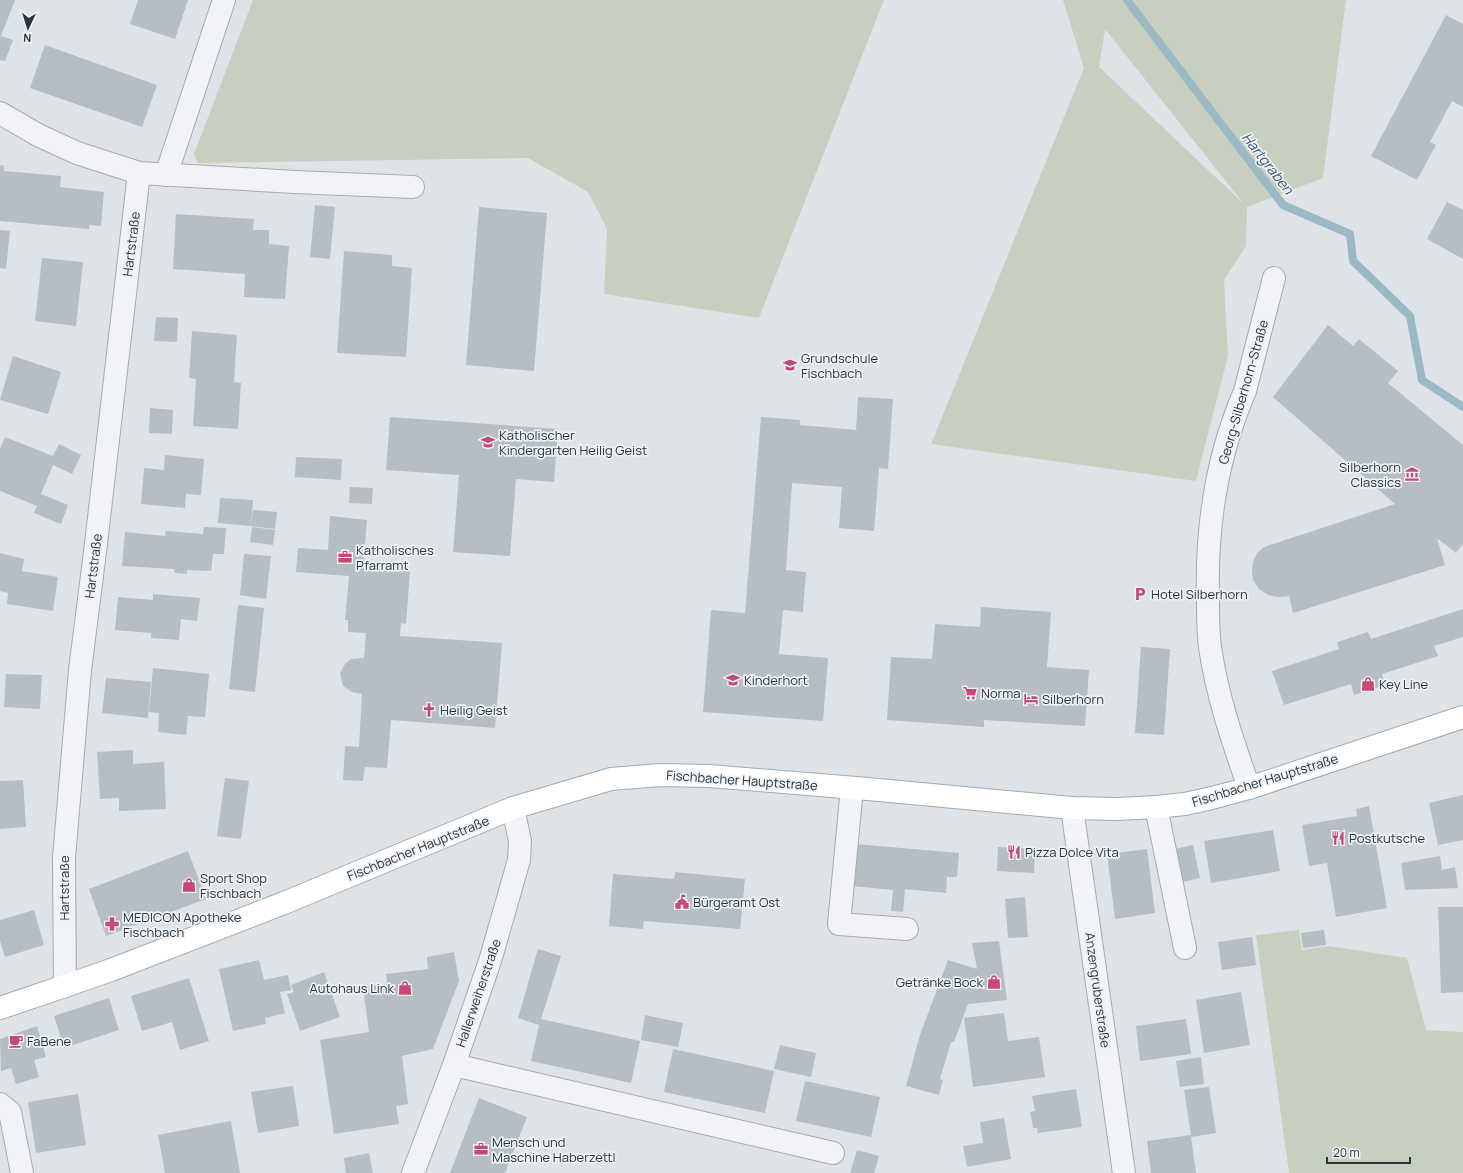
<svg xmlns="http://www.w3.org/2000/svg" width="1463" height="1173" viewBox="0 0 1463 1173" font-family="Manrope,sans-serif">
	<rect width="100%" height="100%" fill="#dee3e7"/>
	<path fill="#c7d0c0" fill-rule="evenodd" d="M 253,0 L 884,0 L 759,318 L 604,294 L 607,229 L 588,192 L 528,158 L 198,163 L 194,154 Z
		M 1063,0 L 1346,0 L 1323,178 L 1247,207 L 1246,246 L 1224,280 L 1228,356 L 1196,481 L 931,444 L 1084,68 ZM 1105,29 L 1244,204 L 1099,67 Z
		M 1299,930 L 1302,950 L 1329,946 L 1407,958 L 1426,1030 L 1463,1032 L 1463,1173 L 1289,1173 L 1256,935 Z"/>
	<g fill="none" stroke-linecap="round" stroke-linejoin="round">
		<path stroke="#9bb8c5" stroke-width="8" d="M 1127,0 L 1283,205 L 1350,234 L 1353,261 L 1410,316 L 1422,380 L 1463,407"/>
	</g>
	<path fill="#b6bec3" d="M 0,0 L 15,0 L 1,36 L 13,40 L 5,61 L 0,60 Z
		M 138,0 L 188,0 L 175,39 L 130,24 Z
		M 1446,15 L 1463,24 L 1463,107 L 1452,101 L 1430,142 L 1436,145 L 1417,180 L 1371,156 Z
		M 45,45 L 157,85 L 142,127 L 30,88 Z
		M 0,165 L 4,166 L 4,171 L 61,176 L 60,187 L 104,192 L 101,226 L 89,225 L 89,229 L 0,221 Z
		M 1447,202 L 1463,210 L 1463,259 L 1427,239 Z
		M 315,205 L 335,207 L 330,259 L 310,257 Z
		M 479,207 L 547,213 L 534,371 L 466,365 Z
		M 176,214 L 254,219 L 253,230 L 269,230 L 269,244 L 289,246 L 285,299 L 244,297 L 245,274 L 173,269 Z
		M 0,230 L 10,231 L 6,269 L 0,268 Z
		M 344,251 L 392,255 L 392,266 L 412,268 L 406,357 L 337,353 Z
		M 42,258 L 83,262 L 76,326 L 35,321 Z
		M 156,317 L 178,318 L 177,342 L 154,341 Z
		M 1328,325 L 1353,346 L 1359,339 L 1398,371 L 1388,383 L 1463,445 L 1463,544 L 1456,553 L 1437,538 L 1445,565 L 1293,613 L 1289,596 L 1278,597 L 1268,595 L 1259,589 L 1253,580 L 1252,571 L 1253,562 L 1257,553 L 1264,547 L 1273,544 L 1395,504 L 1273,397 Z
		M 192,331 L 237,335 L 234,382 L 241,383 L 238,429 L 193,426 L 196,379 L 189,378 Z
		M 13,356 L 61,372 L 48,414 L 0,400 Z
		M 858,397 L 893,399 L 888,469 L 879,468 L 874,531 L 839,528 L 842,487 L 792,483 L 786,570 L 806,572 L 803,612 L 783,610 L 779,654 L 828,658 L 823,721 L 703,712 L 711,610 L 745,613 L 761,417 L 800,420 L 800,425 L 856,430 Z
		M 150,408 L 173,410 L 172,434 L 149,433 Z
		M 390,417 L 558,429 L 554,482 L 516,479 L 510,556 L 453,552 L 459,475 L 386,470 Z
		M 5,437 L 53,456 L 59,444 L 81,455 L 72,474 L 53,465 L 41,494 L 68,505 L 61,524 L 34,513 L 37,506 L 0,491 L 0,449 Z
		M 165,455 L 204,459 L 201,495 L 186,494 L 185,508 L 141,504 L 144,468 L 164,470 Z
		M 296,457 L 342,459 L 341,480 L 295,477 Z
		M 350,487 L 373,488 L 372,504 L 349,503 Z
		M 220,498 L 253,500 L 251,526 L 218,523 Z
		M 253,510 L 277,512 L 275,529 L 251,526 Z
		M 330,516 L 367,520 L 363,567 L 410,571 L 406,624 L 401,623 L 400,636 L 502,643 L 495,728 L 391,720 L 387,768 L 365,767 L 363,781 L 343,780 L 345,746 L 359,747 L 362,694 L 352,692 L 343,686 L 340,673 L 345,664 L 351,659 L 364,658 L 366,633 L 348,632 L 348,620 L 345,620 L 349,576 L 296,572 L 298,548 L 328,550 Z
		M 204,527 L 226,528 L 224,554 L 213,554 L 211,571 L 187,570 L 187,574 L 175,573 L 174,569 L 122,566 L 125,532 L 165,536 L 166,531 L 203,534 Z
		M 252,527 L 275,530 L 273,545 L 250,542 Z
		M 0,553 L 24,559 L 22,571 L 58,577 L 53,611 L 7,604 L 8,593 L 0,591 Z
		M 244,554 L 271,556 L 266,599 L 240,595 Z
		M 153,594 L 200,598 L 197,621 L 181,619 L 179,640 L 151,638 L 151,633 L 115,630 L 118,597 L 153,600 Z
		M 238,605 L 264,608 L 255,692 L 229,689 Z
		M 981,607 L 1051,612 L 1047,667 L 1089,670 L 1085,726 L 984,720 L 984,727 L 887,720 L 891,657 L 932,659 L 935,624 L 980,627 Z
		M 1463,609 L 1463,637 L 1434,646 L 1438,656 L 1382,674 L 1385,685 L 1354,695 L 1351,684 L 1284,705 L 1272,671 L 1339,649 L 1337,642 L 1368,632 L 1371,639 Z
		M 1141,647 L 1170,649 L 1164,735 L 1135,733 Z
		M 153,668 L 209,674 L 205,717 L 188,716 L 186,735 L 158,732 L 159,713 L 149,712 Z
		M 6,674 L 42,675 L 40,709 L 4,707 Z
		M 106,678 L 151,682 L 148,718 L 102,713 Z
		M 133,750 L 133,764 L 164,762 L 166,809 L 119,811 L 119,798 L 100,799 L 97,752 Z
		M 225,778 L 249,781 L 241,839 L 217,836 Z
		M 23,780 L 26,827 L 0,829 L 0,781 Z
		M 1463,795 L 1463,840 L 1438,845 L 1429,803 Z
		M 1369,806 L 1387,908 L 1336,917 L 1327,863 L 1309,866 L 1302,825 L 1357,816 L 1356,809 Z
		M 1273,830 L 1280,871 L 1211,883 L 1204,841 Z
		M 855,844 L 959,853 L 957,877 L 947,877 L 946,893 L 905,889 L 903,912 L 891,911 L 893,890 L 852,886 Z
		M 1193,845 L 1200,878 L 1182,882 L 1175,849 Z
		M 998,847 L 1035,849 L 1034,873 L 997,871 Z
		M 1147,849 L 1155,913 L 1115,919 L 1107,854 Z
		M 188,851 L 206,899 L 106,936 L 89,889 Z
		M 1440,856 L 1442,870 L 1455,867 L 1458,888 L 1405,890 L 1401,863 Z
		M 675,872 L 745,879 L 740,929 L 644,921 L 643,929 L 609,926 L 613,874 L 674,879 Z
		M 1025,897 L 1028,937 L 1008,938 L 1005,899 Z
		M 1438,907 L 1463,907 L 1463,992 L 1441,993 Z
		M 34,910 L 44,945 L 5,957 L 0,941 L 0,920 Z
		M 1324,930 L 1326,945 L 1303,948 L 1301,933 Z
		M 1252,937 L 1256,965 L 1222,970 L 1218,942 Z
		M 999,941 L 1007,1000 L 968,1004 L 954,1042 L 951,1042 L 940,1079 L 943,1080 L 939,1095 L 906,1086 L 920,1035 L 948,960 L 977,969 L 972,943 Z
		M 538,949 L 561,956 L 541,1019 L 640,1041 L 631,1083 L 531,1061 L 539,1025 L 518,1018 Z
		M 454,952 L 459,981 L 433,1049 L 402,1056 L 408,1104 L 396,1106 L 399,1124 L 334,1134 L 320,1040 L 369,1032 L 363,987 L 387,984 L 386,974 L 428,969 L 427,957 Z
		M 259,960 L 264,980 L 288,975 L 291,990 L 280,992 L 285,1013 L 265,1018 L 266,1024 L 233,1031 L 219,969 Z
		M 324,972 L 340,1017 L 300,1031 L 287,994 L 294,992 L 291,985 Z
		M 189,978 L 209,1041 L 180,1050 L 172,1022 L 142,1031 L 131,996 Z
		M 1241,992 L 1250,1045 L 1204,1053 L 1196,1000 Z
		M 109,998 L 119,1030 L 64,1048 L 54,1016 Z
		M 1004,1013 L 1008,1041 L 1039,1037 L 1045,1077 L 973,1087 L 964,1018 Z
		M 645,1015 L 683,1023 L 678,1047 L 641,1040 Z
		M 1186,1019 L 1191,1054 L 1140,1061 L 1136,1026 Z
		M 37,1026 L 46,1057 L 34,1060 L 39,1077 L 16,1084 L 11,1068 L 1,1071 L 0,1039 Z
		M 780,1045 L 816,1053 L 811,1077 L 774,1069 Z
		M 673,1049 L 774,1071 L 765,1113 L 664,1092 Z
		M 1201,1057 L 1204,1084 L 1180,1087 L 1176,1061 Z
		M 805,1081 L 880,1097 L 871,1137 L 796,1121 Z
		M 293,1086 L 299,1126 L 258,1133 L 251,1092 Z
		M 1209,1087 L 1216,1133 L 1191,1137 L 1196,1173 L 1151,1173 L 1147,1141 L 1191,1135 L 1184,1090 Z
		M 1076,1089 L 1082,1127 L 1038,1133 L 1037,1128 L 1033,1128 L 1030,1112 L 1035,1111 L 1032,1096 Z
		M 78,1094 L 86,1145 L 36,1153 L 28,1102 Z
		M 479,1098 L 527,1117 L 505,1173 L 450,1173 Z
		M 1004,1118 L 1011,1159 L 967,1167 L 963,1146 L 983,1143 L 980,1122 Z
		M 231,1121 L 240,1173 L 165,1173 L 158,1135 Z
		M 857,1150 L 879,1156 L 874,1173 L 850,1173 Z
		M 369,1153 L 373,1173 L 346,1173 L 344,1158 Z"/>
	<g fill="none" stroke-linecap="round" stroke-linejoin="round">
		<defs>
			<path id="minor" d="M 0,113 L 38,135 L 77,153 L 139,173 L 295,182 L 413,187
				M 166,175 L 224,0
				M 852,788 L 839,924 L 907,929
				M 1249,788 C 1233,742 1217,696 1210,647 C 1208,631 1208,615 1208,599 C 1206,528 1217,456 1245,391 L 1274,278
				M 1156,807 L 1185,948
				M 1072,808 L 1124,1173
				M 65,986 L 64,858 L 80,670 L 95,552 L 139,173
				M 454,1065 L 833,1153
				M 0,1104 L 10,1112 L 22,1173
				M 413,1173 L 454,1065 L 490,961 L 519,860 L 520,841 L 513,808"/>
			<path id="major" d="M 0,1008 L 65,986 L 111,970 L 284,903 L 513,808 L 611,779 L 660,775 L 709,776 L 868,789 L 1072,808 L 1117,809 L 1156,807 L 1185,804 L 1212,798 L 1249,788 L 1463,717"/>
		</defs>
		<use href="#minor" stroke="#a4abb1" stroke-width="24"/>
		<use href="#major" stroke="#9eaab2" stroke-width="24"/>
		<use href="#minor" stroke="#f1f3f6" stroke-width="22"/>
		<use href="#major" stroke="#fff" stroke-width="22"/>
	</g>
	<defs>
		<symbol id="school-bare" viewBox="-9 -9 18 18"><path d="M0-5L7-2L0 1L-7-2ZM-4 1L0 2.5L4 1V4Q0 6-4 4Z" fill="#c64974" stroke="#eef2f5" stroke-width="2.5" paint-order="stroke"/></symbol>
		<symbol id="museum-bare" viewBox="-9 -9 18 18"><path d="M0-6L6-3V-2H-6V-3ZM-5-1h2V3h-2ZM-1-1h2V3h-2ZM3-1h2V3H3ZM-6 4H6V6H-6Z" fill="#c64974" stroke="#eef2f5" stroke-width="2.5" paint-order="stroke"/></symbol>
		<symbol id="office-bare" viewBox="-9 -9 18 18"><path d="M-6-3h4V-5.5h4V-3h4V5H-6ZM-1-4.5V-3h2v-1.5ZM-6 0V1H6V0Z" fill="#c64974" stroke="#eef2f5" stroke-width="2.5" paint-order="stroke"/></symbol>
		<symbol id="parking-bare" viewBox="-9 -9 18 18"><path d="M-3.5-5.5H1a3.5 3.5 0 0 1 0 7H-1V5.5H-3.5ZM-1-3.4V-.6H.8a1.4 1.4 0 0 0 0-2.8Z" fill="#c64974" stroke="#eef2f5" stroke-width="2.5" paint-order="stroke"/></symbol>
		<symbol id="shop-bare" viewBox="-9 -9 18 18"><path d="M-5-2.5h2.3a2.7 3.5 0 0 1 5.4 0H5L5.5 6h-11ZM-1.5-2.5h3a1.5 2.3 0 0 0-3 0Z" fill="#c64974" stroke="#eef2f5" stroke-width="2.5" paint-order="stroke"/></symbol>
		<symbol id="supermarket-bare" viewBox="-9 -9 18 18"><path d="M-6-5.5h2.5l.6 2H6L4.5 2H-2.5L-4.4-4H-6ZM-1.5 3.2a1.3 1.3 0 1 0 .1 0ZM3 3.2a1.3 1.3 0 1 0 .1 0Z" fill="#c64974" stroke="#eef2f5" stroke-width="2.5" paint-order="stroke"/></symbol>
		<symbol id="hotel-bare" viewBox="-9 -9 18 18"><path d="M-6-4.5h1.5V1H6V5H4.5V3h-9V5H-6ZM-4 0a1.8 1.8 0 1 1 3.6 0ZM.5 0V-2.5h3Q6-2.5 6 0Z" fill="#c64974" stroke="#eef2f5" stroke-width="2.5" paint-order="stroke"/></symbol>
		<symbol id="church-bare" viewBox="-9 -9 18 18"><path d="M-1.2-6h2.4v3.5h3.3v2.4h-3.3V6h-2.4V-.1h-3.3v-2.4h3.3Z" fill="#c64974" stroke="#eef2f5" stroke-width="2.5" paint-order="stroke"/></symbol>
		<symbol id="restaurant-bare" viewBox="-9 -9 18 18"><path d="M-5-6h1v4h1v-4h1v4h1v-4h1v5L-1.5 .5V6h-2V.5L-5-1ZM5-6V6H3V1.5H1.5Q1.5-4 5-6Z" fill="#c64974" stroke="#eef2f5" stroke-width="2.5" paint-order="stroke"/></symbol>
		<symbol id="civic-bare" viewBox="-9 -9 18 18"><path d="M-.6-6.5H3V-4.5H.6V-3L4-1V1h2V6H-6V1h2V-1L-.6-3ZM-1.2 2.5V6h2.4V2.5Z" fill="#c64974" stroke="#eef2f5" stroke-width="2.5" paint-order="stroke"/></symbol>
		<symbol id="pharmacy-bare" viewBox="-9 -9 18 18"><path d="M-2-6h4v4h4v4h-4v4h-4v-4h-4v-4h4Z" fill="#c64974" stroke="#eef2f5" stroke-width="2.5" paint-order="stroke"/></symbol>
		<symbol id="cafe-bare" viewBox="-9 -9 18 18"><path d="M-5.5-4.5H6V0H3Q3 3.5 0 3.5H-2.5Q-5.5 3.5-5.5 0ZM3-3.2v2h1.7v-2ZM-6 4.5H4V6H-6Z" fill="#c64974" stroke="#eef2f5" stroke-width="2.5" paint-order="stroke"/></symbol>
	</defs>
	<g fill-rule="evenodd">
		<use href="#school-bare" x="780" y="355" width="20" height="20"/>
		<use href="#school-bare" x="478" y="432" width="20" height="20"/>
		<use href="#museum-bare" x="1402" y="464" width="20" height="20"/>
		<use href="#office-bare" x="335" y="547" width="20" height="20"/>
		<use href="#parking-bare" x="1130" y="584" width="20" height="20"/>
		<use href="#school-bare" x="723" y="670" width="20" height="20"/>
		<use href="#shop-bare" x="1358" y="674" width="20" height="20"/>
		<use href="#supermarket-bare" x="960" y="683" width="20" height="20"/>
		<use href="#hotel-bare" x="1021" y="689" width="20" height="20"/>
		<use href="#church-bare" x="419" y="700" width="20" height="20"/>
		<use href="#restaurant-bare" x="1328" y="828" width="20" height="20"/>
		<use href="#restaurant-bare" x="1004" y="842" width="20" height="20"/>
		<use href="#shop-bare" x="179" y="875" width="20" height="20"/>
		<use href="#civic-bare" x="672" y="892" width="20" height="20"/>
		<use href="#pharmacy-bare" x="102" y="914" width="20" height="20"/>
		<use href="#shop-bare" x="984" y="972" width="20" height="20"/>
		<use href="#shop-bare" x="395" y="978" width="20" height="20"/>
		<use href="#cafe-bare" x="6" y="1031" width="20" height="20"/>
		<use href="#office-bare" x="471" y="1139" width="20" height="20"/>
	</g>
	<g text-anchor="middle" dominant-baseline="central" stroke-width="3.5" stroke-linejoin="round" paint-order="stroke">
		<g font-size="13" fill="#28343d" stroke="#eef2f5">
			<text transform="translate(131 244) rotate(-83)">Hartstraße</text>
			<text transform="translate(1243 392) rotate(-74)">Georg-Silberhorn-Straße</text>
			<text transform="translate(93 566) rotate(-83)">Hartstraße</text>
			<text transform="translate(742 780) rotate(4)">Fischbacher Hauptstraße</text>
			<text transform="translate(1265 780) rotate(-17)">Fischbacher Hauptstraße</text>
			<text transform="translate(418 848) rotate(-22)">Fischbacher Hauptstraße</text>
			<text transform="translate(64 888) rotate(-90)">Hartstraße</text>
			<text transform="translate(1098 990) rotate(82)">Anzengruberstraße</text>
			<text transform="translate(478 993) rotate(-71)">Hallerweiherstraße</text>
		</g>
		<g font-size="13" fill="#28343d" stroke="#eef2f5" text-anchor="start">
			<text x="801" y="358">Grundschule<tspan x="801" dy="15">Fischbach</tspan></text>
			<text x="499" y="435">Katholischer<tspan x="499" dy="15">Kindergarten Heilig Geist</tspan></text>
			<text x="1401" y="467" text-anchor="end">Silberhorn<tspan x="1401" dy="15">Classics</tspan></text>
			<text x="356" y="550">Katholisches<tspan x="356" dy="15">Pfarramt</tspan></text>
			<text x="1151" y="594">Hotel Silberhorn</text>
			<text x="744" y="680">Kinderhort</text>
			<text x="1379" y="684">Key Line</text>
			<text x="981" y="693">Norma</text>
			<text x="1042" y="699">Silberhorn</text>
			<text x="440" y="710">Heilig Geist</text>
			<text x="1349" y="838">Postkutsche</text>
			<text x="1025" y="852">Pizza Dolce Vita</text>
			<text x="200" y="878">Sport Shop<tspan x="200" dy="15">Fischbach</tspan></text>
			<text x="693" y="902">Bürgeramt Ost</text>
			<text x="123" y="917">MEDICON Apotheke<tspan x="123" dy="15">Fischbach</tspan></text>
			<text x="983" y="982" text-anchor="end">Getränke Bock</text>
			<text x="394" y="988" text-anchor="end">Autohaus Link</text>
			<text x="27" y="1041">FaBene</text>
			<text x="492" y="1142">Mensch und<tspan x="492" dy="15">Maschine Haberzettl</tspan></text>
		</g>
		<g font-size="14" font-style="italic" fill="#355a6f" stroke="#eef2f5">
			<text transform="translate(1268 163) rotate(52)">Hartgraben</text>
		</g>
	</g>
	<g transform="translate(28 28) rotate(184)" stroke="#eef2f5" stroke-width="3" paint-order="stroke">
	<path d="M0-3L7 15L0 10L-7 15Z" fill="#28343d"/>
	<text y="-6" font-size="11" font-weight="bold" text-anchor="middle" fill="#28343d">N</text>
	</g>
	<path d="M1327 1157v6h83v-6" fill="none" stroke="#28343d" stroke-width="2"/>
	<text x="1333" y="1157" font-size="12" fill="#28343d" stroke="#eef2f5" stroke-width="3" paint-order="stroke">20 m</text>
</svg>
